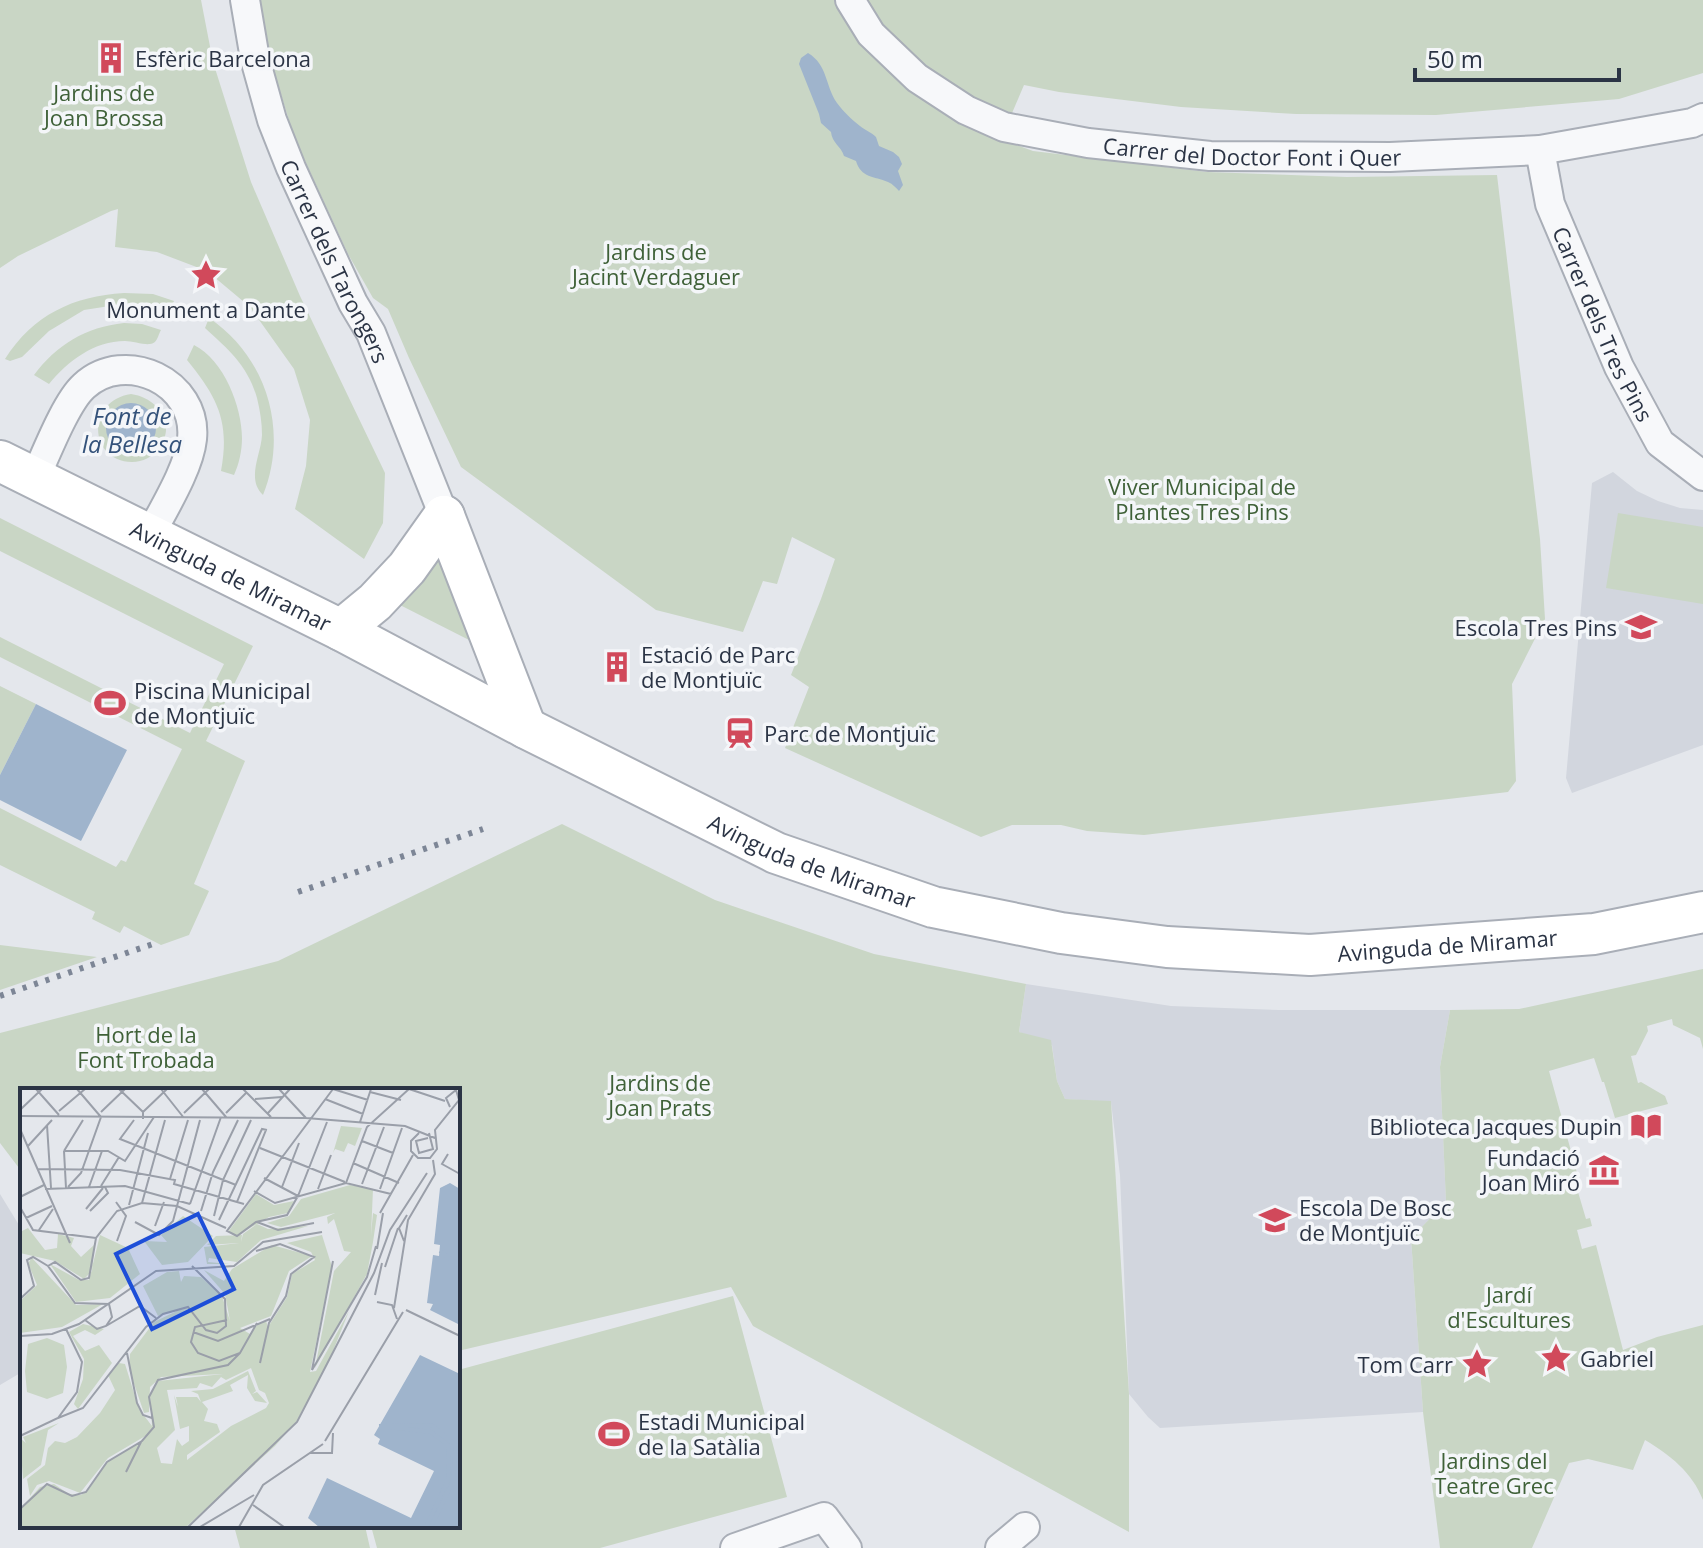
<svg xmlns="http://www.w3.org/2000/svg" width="1703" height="1548" viewBox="0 0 1703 1548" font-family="'Open Sans',sans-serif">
	<rect width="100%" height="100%" fill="#e4e7ec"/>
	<path fill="#d2d6de" d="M 1613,472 L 1637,491 L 1658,501 L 1680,508 L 1703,510 L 1703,745 L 1572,793 L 1566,778 L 1592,483 Z
		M 1026,984 L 1171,1006 L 1279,1010 L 1450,1010 L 1440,1067 L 1446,1202 L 1411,1238 L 1423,1412 L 1160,1428 L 1148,1417 L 1129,1394 L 1120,1175 L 1111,1102 L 1065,1099 L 1057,1081 L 1052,1045 L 1019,1032 Z
		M 0,1194 L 22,1230 L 22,1372 L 0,1385 Z"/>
	<path fill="#c9d6c5" d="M 0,0 L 201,0 L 213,62 L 251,182 L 300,296 L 385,473 L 383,523 L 364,559 L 295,509 L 306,466 L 310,420 L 294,369 L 250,307 L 207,271 L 157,252 L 115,247 L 118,209 L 111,211 L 18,256 L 0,268 Z
		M 260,0 L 1703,0 L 1703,73 L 1619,99 L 1436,115 L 1296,114 L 1181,107 L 1059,92 L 1024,85 L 1001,139 L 1033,151 L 1207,172 L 1347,177 L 1497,175 L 1540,539 L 1545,619 L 1512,684 L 1516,781 L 1508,792 L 1144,835 L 1087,831 L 1061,825 L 1012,825 L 981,837 L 785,748 L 809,687 L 791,675 L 821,599 L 835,559 L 792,537 L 777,584 L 763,581 L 743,632 L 656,610 L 461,467 L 409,358 L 388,309 L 373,298 L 348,254 L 294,137 L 269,55 Z
		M 124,293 L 153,294 L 174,301 L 170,310 L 150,305 L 129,303 L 84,310 L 49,331 L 22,357 L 10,361 L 5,359 C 33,315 73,296 124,293 Z
		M 209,318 C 267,357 289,431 263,495 C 246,479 261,455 262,435 C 262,423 260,410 257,398 C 248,366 229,350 205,328 Z
		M 124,323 L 142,324 L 161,330 C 158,335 157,344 150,344 C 144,345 132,341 125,341 C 94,341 68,361 49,384 L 34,375 C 56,345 86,327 124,323 Z
		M 194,345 C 224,360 242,407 242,438 C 242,451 239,464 234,475 L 221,471 C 230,422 218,398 187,360 Z
		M 131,394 C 158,398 177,424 159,448 C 152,457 143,462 132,462 C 88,461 86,401 131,394 Z
		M 1618,513 L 1703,527 L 1703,604 L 1606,588 Z
		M 0,518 L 253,646 L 206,741 L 245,761 L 194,884 L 209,891 L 189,935 L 161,945 L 124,926 L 120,933 L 92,919 L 95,912 L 0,865 L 0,808 L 116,867 L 121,860 L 126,862 L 182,749 L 0,657 L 0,637 L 190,733 L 224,664 L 0,551 Z
		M 443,550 L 473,642 L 396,603 Z
		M 0,686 L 36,704 L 0,775 Z
		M 562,824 L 715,900 L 874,954 L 1026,984 L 1019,1032 L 1051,1040 L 1057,1081 L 1065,1099 L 1111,1101 L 1129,1394 L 1129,1532 L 753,1326 L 731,1287 L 458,1351 L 458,1090 L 22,1090 L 22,1172 L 0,1143 L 0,1033 L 278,961 Z
		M 0,945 L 97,957 L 0,990 Z
		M 1703,969 L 1703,1049 L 1700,1038 L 1673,1025 L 1672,1019 L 1647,1026 L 1648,1031 L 1636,1055 L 1631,1056 L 1638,1083 L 1641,1082 L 1665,1096 L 1668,1104 L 1615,1118 L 1604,1082 L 1602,1082 L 1594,1058 L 1549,1071 L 1577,1173 L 1573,1175 L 1586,1219 L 1590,1218 L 1592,1226 L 1577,1230 L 1582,1249 L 1596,1245 L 1623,1350 L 1657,1337 L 1703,1325 L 1703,1500 C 1692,1472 1670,1455 1645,1440 L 1633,1470 L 1588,1459 L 1569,1463 L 1532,1548 L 1440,1548 L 1423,1412 L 1411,1238 L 1446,1202 L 1440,1067 L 1450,1010 L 1519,1009 Z
		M 733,1296 L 787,1497 L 600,1548 L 377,1548 L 371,1526 L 458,1526 L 458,1370 Z
		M 234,1526 L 365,1526 L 370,1548 L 240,1548 Z"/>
	<path fill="#9fb4cc" d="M 808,53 C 828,65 825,86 837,103 C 843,111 852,120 860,126 C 865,130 871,132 876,137 L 879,146 L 893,152 L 899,157 L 902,164 L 898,171 L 903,185 L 899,191 C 896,188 893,184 888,182 C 874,176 861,178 856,161 L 844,156 C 841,146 832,143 831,132 L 821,123 L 819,114 L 799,64 L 801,58 Z
		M106 428a25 25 0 1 1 50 0a25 25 0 1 1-50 0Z
		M 36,704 L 127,750 L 81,841 L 0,800 L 0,775 Z"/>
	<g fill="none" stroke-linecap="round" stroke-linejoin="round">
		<defs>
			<g id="street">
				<path id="s1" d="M 245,0 L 255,59 L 272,120 L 291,168 L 353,303 L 371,333 L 444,516"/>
				<path id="s2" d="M 850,0 L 871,34 L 917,78 L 966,110 L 1004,127 L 1088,143 L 1210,156 L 1390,157 L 1540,150 L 1692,123 L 1703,118"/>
				<path id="s3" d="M 1540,150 L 1550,204 L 1619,367 L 1660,443 L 1703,476"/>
				<path d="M 35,478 C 46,454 66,402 84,386 C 125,348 198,382 192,439 C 189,468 164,508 150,535"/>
				<path d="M 735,1548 L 824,1517 L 847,1548"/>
				<path d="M 1000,1548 L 1025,1527"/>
			</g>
			<g id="secondary">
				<path id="s4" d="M 0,461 L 341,630 L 526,728 L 776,853 L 933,907 L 1061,933 L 1167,947 L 1310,955 L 1594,934 L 1703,912"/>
				<path d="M 444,516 L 526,728"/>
				<path d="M 341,630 L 375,602 L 407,568 L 444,516"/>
			</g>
		</defs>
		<use href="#street" stroke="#a9aeb7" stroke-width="32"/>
		<use href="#secondary" stroke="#a9aeb7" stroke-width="44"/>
		<use href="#street" stroke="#f7f8fa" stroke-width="28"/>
		<use href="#secondary" stroke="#fff" stroke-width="40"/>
		<path stroke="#7d8696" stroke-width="6" stroke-dasharray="4 8" stroke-linecap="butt" d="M 298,892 L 483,829
			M 0,996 L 153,944"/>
	</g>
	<defs>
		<symbol id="building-bare" viewBox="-9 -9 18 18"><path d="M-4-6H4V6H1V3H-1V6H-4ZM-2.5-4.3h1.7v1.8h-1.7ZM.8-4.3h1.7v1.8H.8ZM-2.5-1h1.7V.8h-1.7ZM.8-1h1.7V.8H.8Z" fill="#d1495b" stroke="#f4f6f9" stroke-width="2.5" paint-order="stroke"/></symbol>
		<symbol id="sight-bare" viewBox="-9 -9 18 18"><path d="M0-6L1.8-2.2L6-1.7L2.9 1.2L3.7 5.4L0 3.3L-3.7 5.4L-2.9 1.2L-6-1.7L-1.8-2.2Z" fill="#d1495b" stroke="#f4f6f9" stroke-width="2.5" paint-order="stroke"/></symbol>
		<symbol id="school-bare" viewBox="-9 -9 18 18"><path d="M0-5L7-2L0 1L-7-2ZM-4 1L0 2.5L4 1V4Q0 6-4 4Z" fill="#d1495b" stroke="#f4f6f9" stroke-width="2.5" paint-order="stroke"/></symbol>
		<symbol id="stadium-bare" viewBox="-9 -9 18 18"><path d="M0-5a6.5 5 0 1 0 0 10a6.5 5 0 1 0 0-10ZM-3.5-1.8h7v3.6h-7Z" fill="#d1495b" stroke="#f4f6f9" stroke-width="2.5" paint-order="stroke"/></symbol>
		<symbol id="station-bare" viewBox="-9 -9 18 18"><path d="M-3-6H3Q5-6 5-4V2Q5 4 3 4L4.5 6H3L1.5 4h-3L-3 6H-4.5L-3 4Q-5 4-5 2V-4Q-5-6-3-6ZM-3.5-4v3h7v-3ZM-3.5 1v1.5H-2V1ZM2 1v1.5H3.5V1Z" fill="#d1495b" stroke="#f4f6f9" stroke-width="2.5" paint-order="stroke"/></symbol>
		<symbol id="library-bare" viewBox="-9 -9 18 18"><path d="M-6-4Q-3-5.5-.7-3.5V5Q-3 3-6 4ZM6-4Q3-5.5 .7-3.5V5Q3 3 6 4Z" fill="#d1495b" stroke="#f4f6f9" stroke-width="2.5" paint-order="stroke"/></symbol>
		<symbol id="museum-bare" viewBox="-9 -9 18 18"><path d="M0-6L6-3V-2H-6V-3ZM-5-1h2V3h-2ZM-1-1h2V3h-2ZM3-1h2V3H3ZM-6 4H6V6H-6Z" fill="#d1495b" stroke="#f4f6f9" stroke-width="2.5" paint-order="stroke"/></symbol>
	</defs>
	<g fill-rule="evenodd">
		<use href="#building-bare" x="89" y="36" width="44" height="44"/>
		<use href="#sight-bare" x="184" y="253" width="44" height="44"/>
		<use href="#school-bare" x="1619" y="605" width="44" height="44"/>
		<use href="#building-bare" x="595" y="645" width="44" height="44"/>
		<use href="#stadium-bare" x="88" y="681" width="44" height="44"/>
		<use href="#station-bare" x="718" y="711" width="44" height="44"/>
		<use href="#library-bare" x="1624" y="1104" width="44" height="44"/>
		<use href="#museum-bare" x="1582" y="1148" width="44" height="44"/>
		<use href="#school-bare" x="1253" y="1198" width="44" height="44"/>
		<use href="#sight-bare" x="1534" y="1336" width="44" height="44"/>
		<use href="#sight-bare" x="1455" y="1342" width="44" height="44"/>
		<use href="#stadium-bare" x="592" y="1412" width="44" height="44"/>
	</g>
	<g text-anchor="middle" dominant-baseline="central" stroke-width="7" stroke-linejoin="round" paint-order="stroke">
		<g font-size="22" fill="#2b3445" stroke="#f4f6f9" text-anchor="start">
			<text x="135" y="58">Esfèric Barcelona</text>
			<text x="206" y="309" text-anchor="middle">Monument a Dante</text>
			<text x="1617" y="627" text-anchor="end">Escola Tres Pins</text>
			<text x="641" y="654">Estació de Parc<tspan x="641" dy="25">de Montjuïc</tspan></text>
			<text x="134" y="690">Piscina Municipal<tspan x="134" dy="25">de Montjuïc</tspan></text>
			<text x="764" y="733">Parc de Montjuïc</text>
			<text x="1622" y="1126" text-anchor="end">Biblioteca Jacques Dupin</text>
			<text x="1580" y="1157" text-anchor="end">Fundació<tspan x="1580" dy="25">Joan Miró</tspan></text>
			<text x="1299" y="1207">Escola De Bosc<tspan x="1299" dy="25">de Montjuïc</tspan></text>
			<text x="1580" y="1358">Gabriel</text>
			<text x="1453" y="1364" text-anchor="end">Tom Carr</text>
			<text x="638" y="1421">Estadi Municipal<tspan x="638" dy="25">de la Satàlia</tspan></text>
		</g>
		<g font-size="22" fill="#3f6138" stroke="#f4f6f9">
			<text x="104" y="92">Jardins de<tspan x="104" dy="25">Joan Brossa</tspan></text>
			<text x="656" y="251">Jardins de<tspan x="656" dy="25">Jacint Verdaguer</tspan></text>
			<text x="1202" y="486">Viver Municipal de<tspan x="1202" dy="25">Plantes Tres Pins</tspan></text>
			<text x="146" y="1034">Hort de la<tspan x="146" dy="25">Font Trobada</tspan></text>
			<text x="660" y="1082">Jardins de<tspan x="660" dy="25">Joan Prats</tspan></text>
			<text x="1509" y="1294">Jardí<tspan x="1509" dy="25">d'Escultures</tspan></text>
			<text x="1494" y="1460">Jardins del<tspan x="1494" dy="25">Teatre Grec</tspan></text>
		</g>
		<g font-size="22" fill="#2b3445" stroke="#f4f6f9">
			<text stroke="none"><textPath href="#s2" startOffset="454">Carrer del Doctor Font i Quer</textPath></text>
			<text stroke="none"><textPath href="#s1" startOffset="278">Carrer dels Tarongers</textPath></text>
			<text stroke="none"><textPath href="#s3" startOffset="186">Carrer dels Tres Pins</textPath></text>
			<text stroke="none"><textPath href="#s4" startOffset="258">Avinguda de Miramar</textPath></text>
			<text stroke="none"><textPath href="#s4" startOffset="906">Avinguda de Miramar</textPath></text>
			<text stroke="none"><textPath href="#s4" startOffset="1554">Avinguda de Miramar</textPath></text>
		</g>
		<g font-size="24" font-style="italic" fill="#34527a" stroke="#f4f6f9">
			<text x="132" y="415">Font de<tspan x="132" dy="28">la Bellesa</tspan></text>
		</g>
	</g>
	<g transform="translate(20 1088)">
		<rect width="440" height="440" fill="#e4e7ec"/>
		<path d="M 321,38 L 342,40 L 335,58 L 328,55 L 324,64 L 315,61 L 313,65 ZM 330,97 L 353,101 L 351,147 L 353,125 L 357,127 L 353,154 L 347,186 L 295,280 L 314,183 L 331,164 L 324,163 L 314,131 L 308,136 L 307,129 L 315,125 L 261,139 L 247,135 L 269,128 L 281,111 ZM 236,106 L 254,117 L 274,113 L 268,125 L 249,129 L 216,148 L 208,144 ZM 163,128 L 193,148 L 168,174 L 142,177 L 124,153 L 147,154 L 141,147 ZM 237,136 L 248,141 L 288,138 L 241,152 L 217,174 L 189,170 L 188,174 L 210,176 L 187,176 L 184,159 L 219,155 L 187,157 L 196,148 L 222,147 L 221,154 L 223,146 ZM 8,140 L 25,162 L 37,160 L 38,146 L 54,150 L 51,158 L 61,169 L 74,157 L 72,183 L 64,191 L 35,173 L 0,165 L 0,144 ZM 80,147 L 108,160 L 120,186 L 90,210 L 56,214 L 30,176 L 59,192 L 69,192 ZM 302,147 L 312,179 L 290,284 L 296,283 L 329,223 L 309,273 L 276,334 L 255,358 L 166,439 L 0,439 L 0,421 L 20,399 L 34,396 L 49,406 L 61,407 L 69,401 L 87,374 L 116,357 L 127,347 L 88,370 L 60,405 L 29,393 L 17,397 L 10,408 L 7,391 L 25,377 L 28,360 L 35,353 L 45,355 L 57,349 L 80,325 L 95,302 L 88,287 L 99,275 L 105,276 L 119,321 L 132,338 L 130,308 L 138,293 L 203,286 L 141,289 L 130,299 L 129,324 L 124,325 L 109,281 L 110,266 L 134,234 L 163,220 L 138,228 L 123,198 L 147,184 L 159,183 L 161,194 L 164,188 L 181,189 L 202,208 L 210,233 L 205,206 L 184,182 L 204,193 L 212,181 L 252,157 L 292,168 L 269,183 L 251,228 L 220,240 L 230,246 L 239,235 L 246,233 L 248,239 L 267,209 L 272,186 L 295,172 L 291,164 L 267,155 ZM 231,280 L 239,302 L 245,305 L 249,315 L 246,320 L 211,338 L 167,372 L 167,367 L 200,344 L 197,336 L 184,333 L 188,321 L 182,314 L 213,303 L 210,297 L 228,287 L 227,300 L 235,313 L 247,315 L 237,304 L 232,306 L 236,303 L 228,283 L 193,301 L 171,303 L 178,306 L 181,314 L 177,309 L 156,309 L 158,319 L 154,307 L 160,341 L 169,338 L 169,353 L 162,358 L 157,351 L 152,376 L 141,375 L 137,360 L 155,342 L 147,302 L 177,300 L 180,295 L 192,299 L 201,289 L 206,292 ZM 12,170 L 56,217 L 83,216 L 42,239 L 0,245 L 0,213 L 17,197 L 8,175 ZM 63,236 L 84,241 L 75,247 L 65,242 L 53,248 L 65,263 L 79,257 L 92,275 L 58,321 L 54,316 L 63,291 L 64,271 L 49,244 ZM 27,250 L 44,257 L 47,279 L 43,305 L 27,311 L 7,304 L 5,283 L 8,256 ZM 39,335 L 28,342 L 21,377 L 3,391 L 0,350 L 6,355 L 3,349 Z" fill="#c9d6c5" fill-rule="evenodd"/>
		<path d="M 430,95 L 440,101 L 440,237 L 410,222 L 413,216 L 407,215 L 413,167 L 419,168 L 420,157 L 414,156 L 420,100 ZM 400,267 L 440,286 L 440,439 L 299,439 L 288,430 L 307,390 L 391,430 L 414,383 L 358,356 L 360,351 L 354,347 Z" fill="#9fb4cc"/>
		<path fill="none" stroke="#9fb4cc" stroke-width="4" d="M 420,163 L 440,178M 359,338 L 411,337 L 436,357 L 433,393 L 411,439M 368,339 L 411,344 L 428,357 L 429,390 L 406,439"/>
		<path fill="none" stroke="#9a9fa9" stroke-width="2" d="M 16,1 L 39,27M 99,1 L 123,24 L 123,31M 141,1 L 164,30M 182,1 L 206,29M 223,1 L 251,29M 259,1 L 286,30M 313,1 L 348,12M 389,1 L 425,13M 350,4 L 381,12M 235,11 L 262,9M 305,11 L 343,26M 1,21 L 22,1M 39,23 L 65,1M 81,24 L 105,1M 123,24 L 147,1M 164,25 L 189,1M 206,25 L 227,4M 248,25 L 270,1M 0,28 L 286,30 L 385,38 L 415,50M 114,32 L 100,51 L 216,97M 340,34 L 351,1M 27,37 L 31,100M 0,41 L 50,155M 399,45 L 391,53 L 391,63 L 398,70 L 410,70 L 417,61 L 415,42 L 439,12 L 436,2 L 426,10 L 430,19M 408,50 L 396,53 L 399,65 L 413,61 L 409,45M 342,53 L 373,65M 8,58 L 32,32M 240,60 L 325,94M 44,63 L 88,63 L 105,73 L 134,29M 44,63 L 46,100M 44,63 L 63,32M 428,66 L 422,76 L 440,86M 333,75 L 379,95M 17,81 L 100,82 L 155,92 L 154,96 L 224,116M 244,90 L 278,108M 150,91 L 168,32M 326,95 L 347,39 L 389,1M 342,96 L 364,39M 81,98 L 99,69M 48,99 L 61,85 L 81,29 L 57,1M 69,99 L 82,63M 262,99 L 279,55M 25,101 L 105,98 L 170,116M 298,101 L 311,67M 360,101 L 382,40M 234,103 L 255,115 L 326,95 L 371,106M 278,108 L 267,127 L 236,134 L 217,148 L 207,143 L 313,1M 278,108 L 307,34M 0,109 L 24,97M 96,114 L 106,128 L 97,153M 217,114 L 246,42M 122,115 L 145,32M 170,116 L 201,29M 109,117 L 128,45M 0,119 L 13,142 L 76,150M 66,121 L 83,100M 70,123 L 88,105 L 85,99M 181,123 L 193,84 L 218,32M 360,125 L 393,67M 194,128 L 203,92 L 231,32M 6,130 L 32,118M 199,132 L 242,41 L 247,42M 115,134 L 139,147 L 153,133 L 180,32M 237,134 L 258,142 L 294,135M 135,138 L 144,114M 19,142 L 33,121M 384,153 L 379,140 L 387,127M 357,161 L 363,125M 236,163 L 260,156 L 294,169 L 271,186 L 266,208 L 249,235 L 240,275M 313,173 L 292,282 L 347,189 L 356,158M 365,179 L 378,140M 355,207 L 362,175M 0,211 L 14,198 L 7,172 L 13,169 L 28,178M 357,214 L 372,217 L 377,231M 89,216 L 55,215 L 28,178 L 35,174 L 61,192 L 69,190 L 76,150 L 97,123 L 122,115 L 157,118 L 206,140M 374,220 L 388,132 L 415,86 L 413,72M 386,222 L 440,248M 65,232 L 77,241 L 86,238 L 92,229 L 89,216M 207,232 L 175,239 L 171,254 L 178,265 L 199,273 L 220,265 L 237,235M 86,238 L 120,218 L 136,230M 173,244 L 198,253 L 250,231M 0,248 L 32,246 L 59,236 L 136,183 L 214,178 L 243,154 L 302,144M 107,265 L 117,315 L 123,327 L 132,330M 38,330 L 63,320 L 126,239 L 143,226 L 168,219 L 186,242 L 197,245 L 206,238 L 205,211 L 172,178M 0,348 L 38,330 L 57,304 L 62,274 L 46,241M 305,353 L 383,224M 290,365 L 312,365 L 313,345M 106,384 L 121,354M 233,417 L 264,439M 0,421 L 27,396 L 52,408 L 66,404 L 87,374 L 122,353 L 134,339 L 129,309 L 138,292 L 208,277 L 220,265M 168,439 L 277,334 L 354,185 L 370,142 L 407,85M 180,439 L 234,407M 219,439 L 243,397 L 303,356"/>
		<path fill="#1d4ed8" fill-opacity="0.15" stroke="#1d4ed8" stroke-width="4" d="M 178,126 L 214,201 L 132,241 L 96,166 Z"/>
		<rect width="440" height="440" fill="none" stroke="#2b3445" stroke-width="4"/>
	</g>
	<path d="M1415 68v12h204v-12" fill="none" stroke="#2b3445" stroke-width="4"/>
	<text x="1427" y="68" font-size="24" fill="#2b3445" stroke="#f4f6f9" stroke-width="6" paint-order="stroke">50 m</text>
</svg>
